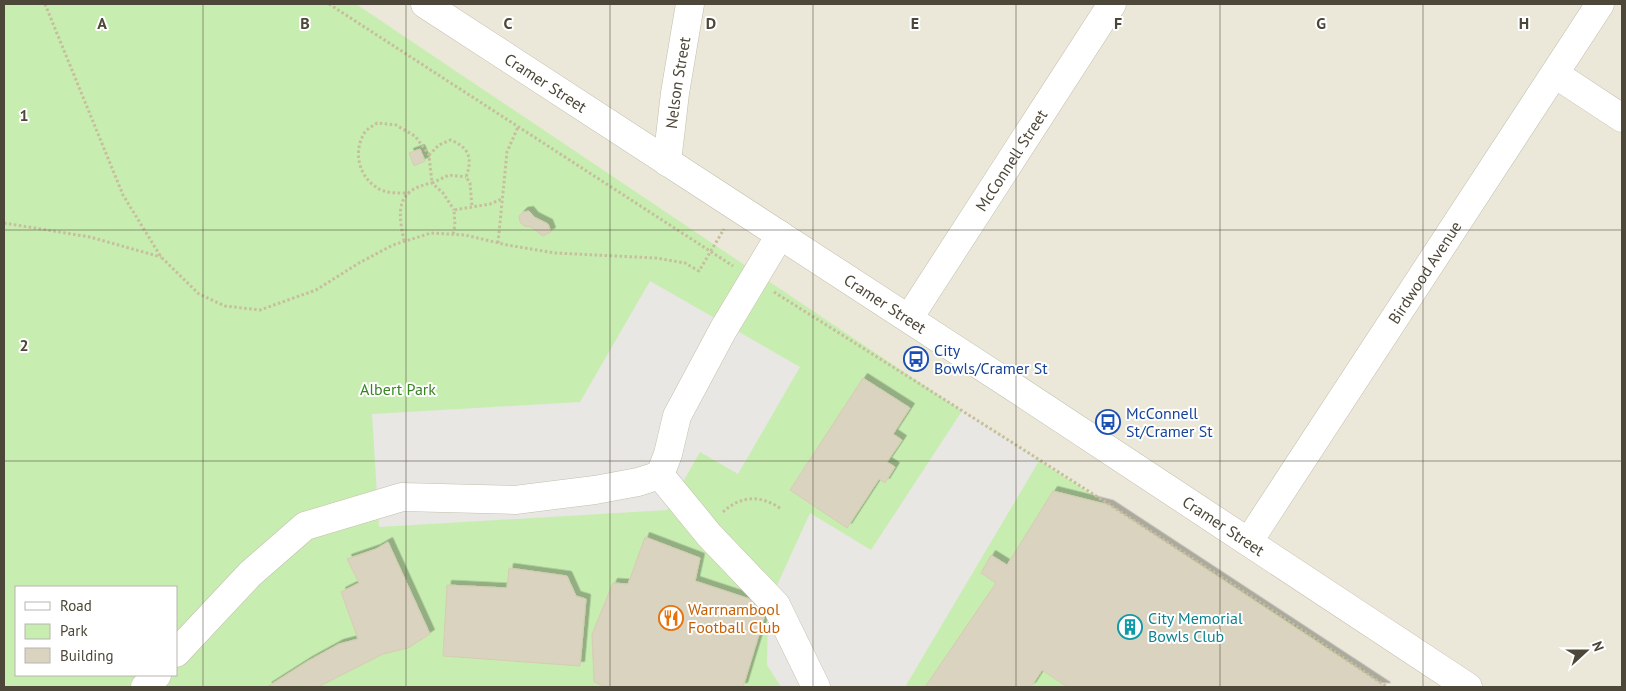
<svg xmlns="http://www.w3.org/2000/svg" width="1626" height="691" viewBox="0 0 1626 691" font-family="'PT Sans',sans-serif">
	<defs>
		<filter id="shadow"><feDropShadow dx="4.5" dy="-4.5" stdDeviation="0" flood-color="#0004"/></filter>
	</defs>
	<rect width="100%" height="100%" fill="#f7f5eb"/>
	<path fill="#ebe8d9" fill-rule="evenodd" d="M 4,4 L 1622,4 L 1622,687 L 4,687 ZM 16,587 L 176,587 L 176,675 L 16,675 Z"/>
	<path fill="#c8edb1" fill-rule="evenodd" d="M 4,4 L 356,4 L 962,411 L 1312,636 L 1387,687 L 4,687 ZM 16,587 L 176,587 L 176,675 L 16,675 Z"/>
	<path fill="#e8e7e3" d="M 650,281 L 800,367 L 738,474 L 700,452 L 667,510 L 379,527 L 372,414 L 580,402 Z
		M 962,411 L 1039,461 L 905,687 L 781,687 L 767,665 L 768,605 L 810,513 L 871,550 Z"/>
	<path fill="#d9d3bf" stroke="#d5cdb2" filter="url(#shadow)" d="M 420,149 L 425,161 L 414,166 L 409,153 Z
		M 529,211 L 534,217 L 548,224 L 551,232 L 543,236 L 531,227 L 524,226 L 520,222 L 519,216 L 523,212 Z
		M 863,378 L 910,408 L 893,434 L 902,440 L 887,462 L 895,467 L 885,483 L 879,479 L 847,528 L 790,490 Z
		M 1053,491 L 1109,505 L 1386,687 L 1067,687 L 1042,670 L 1031,687 L 925,687 L 996,583 L 981,573 L 991,555 L 1007,565 Z
		M 645,537 L 700,558 L 695,581 L 768,605 L 743,687 L 606,687 L 594,682 L 592,634 L 613,583 L 628,584 Z
		M 388,542 L 430,634 L 408,648 L 383,654 L 318,687 L 267,687 L 308,661 L 339,644 L 358,639 L 341,592 L 359,583 L 347,559 L 376,549 Z
		M 509,568 L 567,576 L 576,596 L 586,599 L 580,666 L 443,656 L 447,585 L 507,588 Z"/>
	<g fill="none" stroke-linecap="round" stroke-linejoin="round">
		<defs>
			<g id="minor">
				<path id="s1" d="M 425,4 L 1015,388 L 1468,687"/>
				<path d="M 1555,74 L 1622,118"/>
				<path id="s2" d="M 667,162 L 675,93 L 690,4"/>
				<path id="s3" d="M 909,318 L 1112,4"/>
				<path d="M 660,475 L 710,536 L 776,605 L 816,687"/>
				<path id="s4" d="M 1249,541 L 1600,4"/>
				<path d="M 176,653 L 250,574 L 305,526 L 402,497 L 515,500 L 595,490 L 638,482 L 660,475 L 668,454 L 677,416 L 723,330 L 780,235"/>
				<path d="M 145,687 L 157,675"/>
			</g>
		</defs>
		<use href="#minor" stroke="#c3bfad" stroke-width="29"/>
		<path stroke="#c6be9d" stroke-width="3" stroke-dasharray="2.5 2.5" stroke-linecap="butt" d="M 45,4 L 123,195 L 161,257 L 199,294 L 225,306 L 260,310 L 316,290 L 359,263 L 393,245 L 431,233 L 465,235 L 507,245 L 555,253 L 656,258 L 685,263 L 699,271 L 724,229
			M 329,4 L 733,266
			M 429,155 L 439,145 L 450,140 C 469,147 473,158 466,177 L 470,183 L 472,207
			M 410,193 C 399,193 385,194 376,187 C 358,175 353,150 365,132 C 368,128 373,126 377,123 L 396,125 L 415,136 L 429,155 L 432,183 L 449,175 L 466,177
			M 4,223 L 90,237 L 161,257
			M 453,234 L 455,225 L 454,210 L 490,204 L 502,199
			M 404,241 C 398,211 395,190 432,183 L 443,193 L 454,210
			M 498,243 L 507,152 L 518,127
			M 774,292 C 980,422 1186,551 1387,687
			M 723,512 C 741,495 762,495 781,509"/>
		<use href="#minor" stroke="#fff" stroke-width="28"/>
	</g>
	<path fill="none" stroke="#4c4738" stroke-width="1" stroke-opacity="0.55" d="M 203,4 L 203,687M 406,4 L 406,687M 610,4 L 610,687M 813,4 L 813,687M 1016,4 L 1016,687M 1220,4 L 1220,687M 1423,4 L 1423,687M 4,230 L 1622,230M 4,461 L 1622,461"/>
	<defs>
		<symbol id="bus-ring" viewBox="-11 -11 22 22"><circle r="9.5" fill="#fff" stroke="#1a4fb4" stroke-width="1.5"/><path d="M-5-6H5V4H4V6H2V4H-2V6H-4V4H-5ZM-3.5-4V0h7V-4ZM-3.5 1.2v1.5H-2V1.2ZM2 1.2v1.5H3.5V1.2Z" fill="#1a4fb4"/></symbol>
		<symbol id="restaurant-ring" viewBox="-11 -11 22 22"><circle r="9.5" fill="#fff" stroke="#e8710a" stroke-width="1.5"/><path d="M-5-6h1v4h1v-4h1v4h1v-4h1v5L-1.5 .5V6h-2V.5L-5-1ZM5-6V6H3V1.5H1.5Q1.5-4 5-6Z" fill="#e8710a"/></symbol>
		<symbol id="building-ring" viewBox="-11 -11 22 22"><circle r="9.5" fill="#fff" stroke="#0f9aa8" stroke-width="1.5"/><path d="M-4-6H4V6H1V3H-1V6H-4ZM-2.5-4.3h1.7v1.8h-1.7ZM.8-4.3h1.7v1.8H.8ZM-2.5-1h1.7V.8h-1.7ZM.8-1h1.7V.8H.8Z" fill="#0f9aa8"/></symbol>
	</defs>
	<g fill-rule="evenodd">
		<use href="#bus-ring" x="902" y="345" width="28" height="28"/>
		<use href="#bus-ring" x="1094" y="408" width="28" height="28"/>
		<use href="#restaurant-ring" x="657" y="604" width="28" height="28"/>
		<use href="#building-ring" x="1116" y="613" width="28" height="28"/>
	</g>
	<g text-anchor="middle" dominant-baseline="central" stroke-width="4" stroke-linejoin="round" paint-order="stroke">
		<g font-size="16" fill="#4c4738" stroke="#fff">
			<text stroke="none"><textPath href="#s1" startOffset="144">Cramer Street</textPath></text>
			<text stroke="none"><textPath href="#s2" startOffset="80">Nelson Street</textPath></text>
			<text stroke="none"><textPath href="#s3" startOffset="188">McConnell Street</textPath></text>
			<text stroke="none"><textPath href="#s4" startOffset="321">Birdwood Avenue</textPath></text>
			<text stroke="none"><textPath href="#s1" startOffset="549">Cramer Street</textPath></text>
			<text stroke="none"><textPath href="#s1" startOffset="954">Cramer Street</textPath></text>
		</g>
		<g font-size="16" fill="#164399" stroke="#fff" text-anchor="start">
			<text x="934" y="350">City<tspan x="934" dy="18">Bowls/Cramer St</tspan></text>
			<text x="1126" y="413">McConnell<tspan x="1126" dy="18">St/Cramer St</tspan></text>
		</g>
		<g font-size="16" fill="#398425" stroke="#fff">
			<text x="398" y="389">Albert Park</text>
		</g>
		<g font-size="16" fill="#c56008" stroke="#fff" text-anchor="start">
			<text x="688" y="609">Warrnambool<tspan x="688" dy="18">Football Club</tspan></text>
		</g>
		<g font-size="16" fill="#0d838f" stroke="#fff" text-anchor="start">
			<text x="1148" y="618">City Memorial<tspan x="1148" dy="18">Bowls Club</tspan></text>
		</g>
	</g>
	<g font-size="16" text-anchor="middle" font-weight="bold" fill="#4c4738" stroke="#fff" stroke-width="4" stroke-linejoin="round" paint-order="stroke">
		<text x="102" y="29">A</text>
		<text x="305" y="29">B</text>
		<text x="508" y="29">C</text>
		<text x="711" y="29">D</text>
		<text x="915" y="29">E</text>
		<text x="1118" y="29">F</text>
		<text x="1321" y="29">G</text>
		<text x="1524" y="29">H</text>
		<text x="24" y="121">1</text>
		<text x="24" y="351">2</text>
	</g>
	<rect width="1626" height="691" fill="none" stroke="#4c4738" stroke-width="10"/>
	<rect x="15" y="586" width="162" height="90" fill="#ffffff" stroke="#b7b5af"/>
	<rect x="25" y="602" width="25" height="8" fill="#ffffff" stroke="#b7b5af"/>
	<text x="60" y="611" font-size="15" fill="#4c4738">Road</text>
	<rect x="25" y="624" width="25" height="15" fill="#c8edb1" stroke="#b7b5af"/>
	<text x="60" y="636" font-size="15" fill="#4c4738">Park</text>
	<rect x="25" y="648" width="25" height="15" fill="#d9d3bf" stroke="#b7b5af"/>
	<text x="60" y="661" font-size="15" fill="#4c4738">Building</text>
	<g transform="translate(1586 651) rotate(69)" stroke="#ffffff" stroke-width="4" paint-order="stroke">
	<path d="M0-4L9 19L0 12L-9 19Z" fill="#4c4738"/>
	<text y="-8" font-size="14" font-weight="bold" text-anchor="middle" fill="#4c4738">N</text>
	</g>
</svg>
